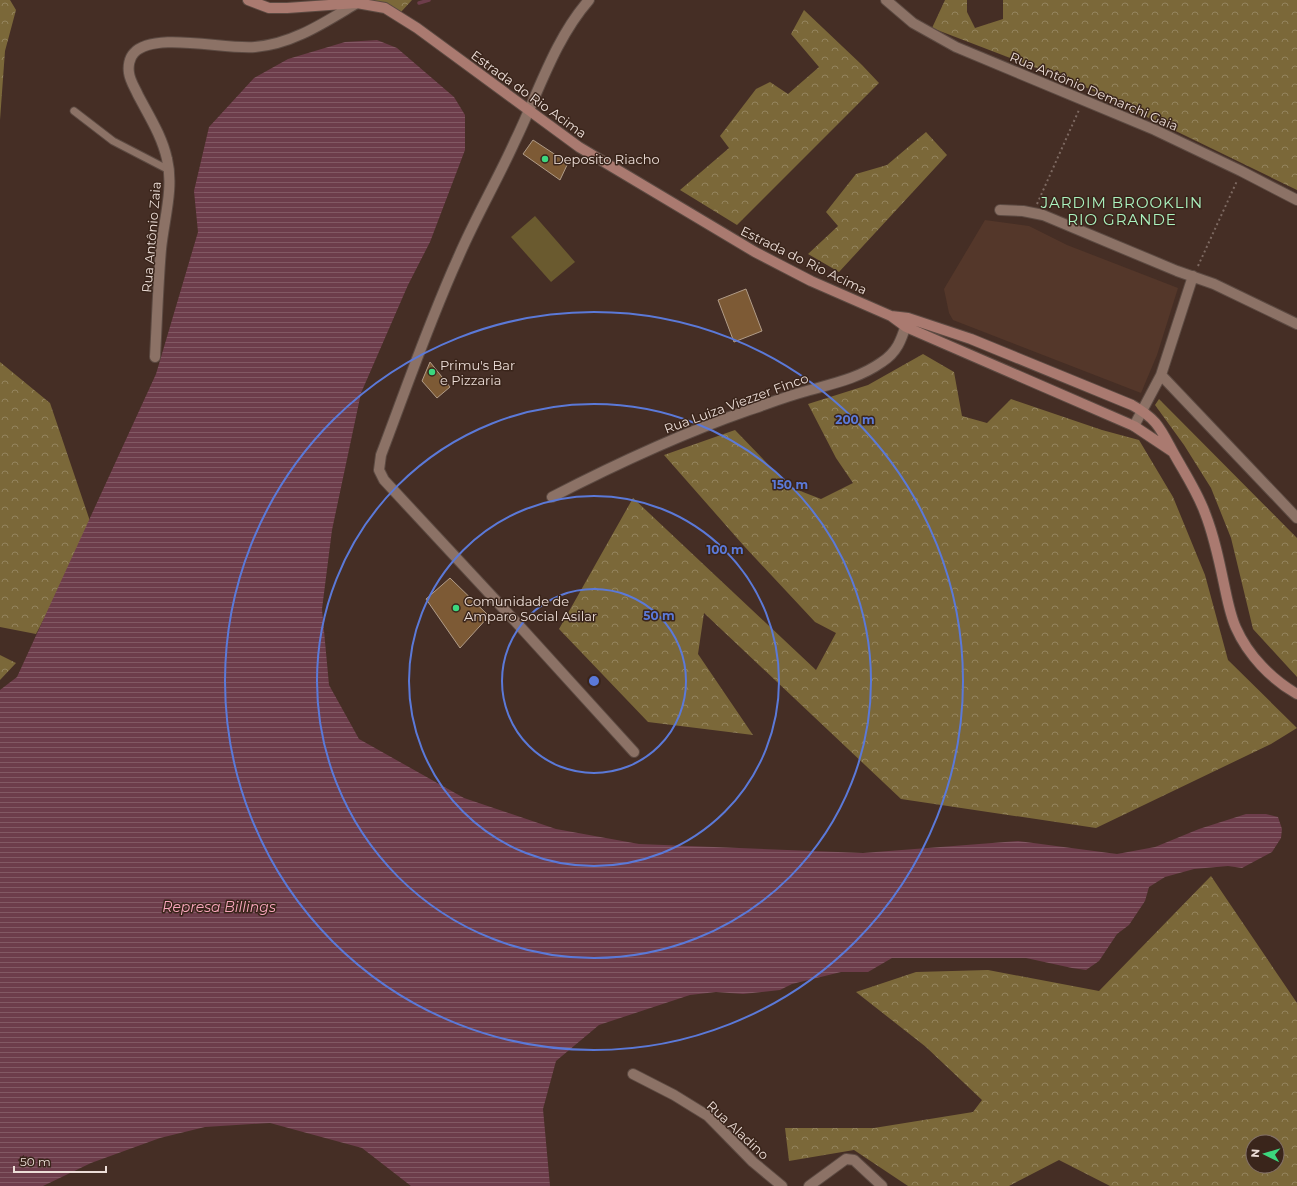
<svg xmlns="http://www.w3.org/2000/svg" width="1297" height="1186" viewBox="0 0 1297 1186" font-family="Montserrat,sans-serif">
	<defs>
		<pattern id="forest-crowns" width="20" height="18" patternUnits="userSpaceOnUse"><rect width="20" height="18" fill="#7b6839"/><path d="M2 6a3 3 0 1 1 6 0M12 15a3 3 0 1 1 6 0" fill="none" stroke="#94845e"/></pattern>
		<pattern id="water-rules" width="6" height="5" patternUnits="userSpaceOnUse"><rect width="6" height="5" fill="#6d3d4b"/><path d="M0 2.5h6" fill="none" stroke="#825964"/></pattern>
	</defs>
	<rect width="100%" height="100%" fill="#452e25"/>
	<path fill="#54372a" d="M 985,220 L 1029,226 L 1067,245 L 1178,288 L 1157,355 L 1141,393 L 953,320 L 949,313 L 944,289 Z"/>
	<path fill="#6a5a2f" d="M 535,216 L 575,262 L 551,282 L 511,237 Z"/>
	<path fill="url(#forest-crowns)" fill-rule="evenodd" d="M 0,0 L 10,0 L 16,10 L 5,51 L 0,120 Z
		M 363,0 L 412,0 L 401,12 Z
		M 945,0 L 967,0 L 967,12 L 975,28 L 1003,19 L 1003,0 L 1297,0 L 1297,190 L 1083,86 L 932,28 Z
		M 804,10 L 862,65 L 879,83 L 737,225 L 680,190 L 729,148 L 720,136 L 756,89 L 770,82 L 788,94 L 819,67 L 791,34 Z
		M 926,132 L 947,155 L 839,272 L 808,254 L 838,226 L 826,212 L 856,174 L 887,165 Z
		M 923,354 L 954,372 L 962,416 L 987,423 L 1011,399 L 1102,430 L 1139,440 L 1173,497 L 1205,575 L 1228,660 L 1297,728 L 1271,744 L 1096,828 L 901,799 L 704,613 L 698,654 L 753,735 L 648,722 L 559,629 L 633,498 L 816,670 L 836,633 L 815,622 L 744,546 L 664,455 L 735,430 L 790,487 L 821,499 L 853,483 L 836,458 L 808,404 L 868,385 Z
		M 0,362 L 50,403 L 92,527 L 36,634 L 0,627 Z
		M 1159,399 L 1297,538 L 1297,677 L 1253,629 L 1231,538 L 1211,488 L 1184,445 L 1155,405 Z
		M 0,655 L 16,663 L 0,680 Z
		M 1211,876 L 1297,1003 L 1297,1186 L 1110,1186 L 1059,1160 L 1009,1186 L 908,1186 L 854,1150 L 789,1161 L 785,1128 L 874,1128 L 973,1112 L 982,1100 L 926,1047 L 856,992 L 916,972 L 988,970 L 1099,991 ZM 1253,1142 L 1277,1142 L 1277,1166 L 1253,1166 Z"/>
	<path fill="url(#water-rules)" d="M 377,40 L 397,48 L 454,97 L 465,115 L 465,150 L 430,242 L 408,285 L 361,393 L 332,530 L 322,609 L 329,685 L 359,739 L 464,798 L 556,829 L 639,844 L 863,853 L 1018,841 L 1117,854 L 1155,847 L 1199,829 L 1246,814 L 1266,814 L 1278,817 L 1282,829 L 1281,838 L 1272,852 L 1242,868 L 1228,866 L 1194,869 L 1165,877 L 1149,887 L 1145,901 L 1129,925 L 1117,934 L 1099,961 L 1086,970 L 1072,968 L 1026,958 L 892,958 L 868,972 L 841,972 L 792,984 L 780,990 L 743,994 L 716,992 L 690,995 L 599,1025 L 556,1061 L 543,1109 L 550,1186 L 411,1186 L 362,1148 L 270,1123 L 205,1127 L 160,1138 L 91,1163 L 43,1186 L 0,1186 L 0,690 L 17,677 L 156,374 L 198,232 L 194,191 L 209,127 L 254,78 L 288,59 L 345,42 Z"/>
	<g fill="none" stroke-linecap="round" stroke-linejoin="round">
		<path stroke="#6d3d4b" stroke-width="3.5" d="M 419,3 L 429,0"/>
	</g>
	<path fill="#7d5a35" stroke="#b19c88" d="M 533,140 L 568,163 L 560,180 L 523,154 Z
		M 746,289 L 762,331 L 734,342 L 718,300 Z
		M 430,362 L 450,387 L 437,398 L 422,381 Z
		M 450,578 L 489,616 L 460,648 L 426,599 Z"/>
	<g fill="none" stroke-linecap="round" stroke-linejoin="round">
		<defs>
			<path id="service" d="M 74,111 L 113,141 L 169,170"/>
			<path id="minor" d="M 589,0 C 554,40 538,94 515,141 C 497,181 475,218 458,258 C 429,322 406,389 381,455 L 379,470 L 384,480 L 515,621 L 634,752
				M 886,0 L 913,23 L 956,47 L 1155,130 L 1241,171 L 1297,200
				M 1000,210 L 1023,211 L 1043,215 L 1177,271 L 1214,284 L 1297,324
				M 155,357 C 157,321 158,285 161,249 C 164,219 174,188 167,159 C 162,136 149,116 138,95 C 135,88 130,81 129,73 C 128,67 129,58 134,53 C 154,31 225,50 255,47 C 293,44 325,22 357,3
				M 1161,375 L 1297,518
				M 1134,426 L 1161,375 L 1193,276
				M 552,497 C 616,464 680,434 749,410 C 767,404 785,397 803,392 C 831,384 858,379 882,362 C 899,351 902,337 908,319
				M 633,1074 L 674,1095 L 708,1116 L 753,1162 L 782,1186
				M 809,1186 L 846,1159 L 854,1160 L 882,1186"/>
			<path id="secondary" d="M 248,0 L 269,8 L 287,8 L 357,3 L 385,8 L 417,28 L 579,147 L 755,252 L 811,281 L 891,316 L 906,327 L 1134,426 L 1173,452
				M 891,316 L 908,318 L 971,339 L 1132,405 C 1157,419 1160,428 1173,452 C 1184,472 1197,491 1205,513 C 1214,536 1219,560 1224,584 C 1227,598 1230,615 1236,628 C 1248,655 1271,679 1297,694"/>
		</defs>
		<use href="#service" stroke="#5c4a42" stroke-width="9"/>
		<use href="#minor" stroke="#5c4a42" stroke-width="12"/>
		<use href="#secondary" stroke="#5c4a42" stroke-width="12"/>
		<path stroke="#7d6961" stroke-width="2" stroke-dasharray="2 3" stroke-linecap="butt" d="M 1037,204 L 1079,110
			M 1198,266 L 1237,181"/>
		<use href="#service" stroke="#8c7266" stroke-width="7"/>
		<use href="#minor" stroke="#8c7266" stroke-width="10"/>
		<use href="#secondary" stroke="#aa7a70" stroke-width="10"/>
	</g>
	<g fill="none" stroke="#5b79d8" stroke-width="2">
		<circle cx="594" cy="681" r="92"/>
		<circle cx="594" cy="681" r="185"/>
		<circle cx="594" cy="681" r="277"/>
		<circle cx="594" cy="681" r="369"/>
	</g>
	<g fill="#3cd77e" stroke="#3a251b" stroke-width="1.5">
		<circle cx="545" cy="159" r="4"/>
		<circle cx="432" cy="372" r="4"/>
		<circle cx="456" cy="608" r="4"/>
	</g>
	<g text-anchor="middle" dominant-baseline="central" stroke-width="3" stroke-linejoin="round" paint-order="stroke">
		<g font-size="13" fill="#ecddd7" stroke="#3a251b">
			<text transform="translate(1094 91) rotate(23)">Rua Antônio Demarchi Gaia</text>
			<text transform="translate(529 94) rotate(36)">Estrada do Rio Acima</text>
			<text transform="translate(151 237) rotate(-85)">Rua Antônio Zaia</text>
			<text transform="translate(804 260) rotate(26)">Estrada do Rio Acima</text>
			<text transform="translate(736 403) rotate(-20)">Rua Luiza Viezzer Finco</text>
			<text transform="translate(738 1130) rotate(43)">Rua Aladino</text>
		</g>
		<g font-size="13" fill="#ecddd7" stroke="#3a251b" text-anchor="start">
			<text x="553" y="159">Deposito Riacho</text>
			<text x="440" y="365">Primu's Bar<tspan x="440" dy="15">e Pizzaria</tspan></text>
			<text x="464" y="601">Comunidade de<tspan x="464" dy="15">Amparo Social Asilar</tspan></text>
		</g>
		<g font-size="14" font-style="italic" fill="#f9a7bd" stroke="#3a251b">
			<text x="219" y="907">Represa Billings</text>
		</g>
		<g font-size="15" letter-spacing="1" fill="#abf3c0" stroke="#3a251b">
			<text x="1122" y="202">JARDIM BROOKLIN<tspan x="1122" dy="17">RIO GRANDE</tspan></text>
		</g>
	</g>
	<circle cx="594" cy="681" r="6" fill="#5b79d8" stroke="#3a251b" stroke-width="2"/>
	<g font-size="12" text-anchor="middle" font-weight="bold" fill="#5b79d8" stroke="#3a251b" stroke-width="3" stroke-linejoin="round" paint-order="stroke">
		<text x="855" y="424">200 m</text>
		<text x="790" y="489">150 m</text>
		<text x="725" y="554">100 m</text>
		<text x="659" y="620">50 m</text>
	</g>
	<g transform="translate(1265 1154) rotate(275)"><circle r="19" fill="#3a251b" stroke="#816f66"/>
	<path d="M0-3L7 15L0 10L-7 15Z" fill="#3cd77e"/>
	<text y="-6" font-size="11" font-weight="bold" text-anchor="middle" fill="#ecddd7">N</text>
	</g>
	<path d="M14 1166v6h92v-6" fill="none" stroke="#ecddd7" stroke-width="2"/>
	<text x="20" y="1166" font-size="12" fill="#ecddd7" stroke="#3a251b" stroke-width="3" paint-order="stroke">50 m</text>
</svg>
